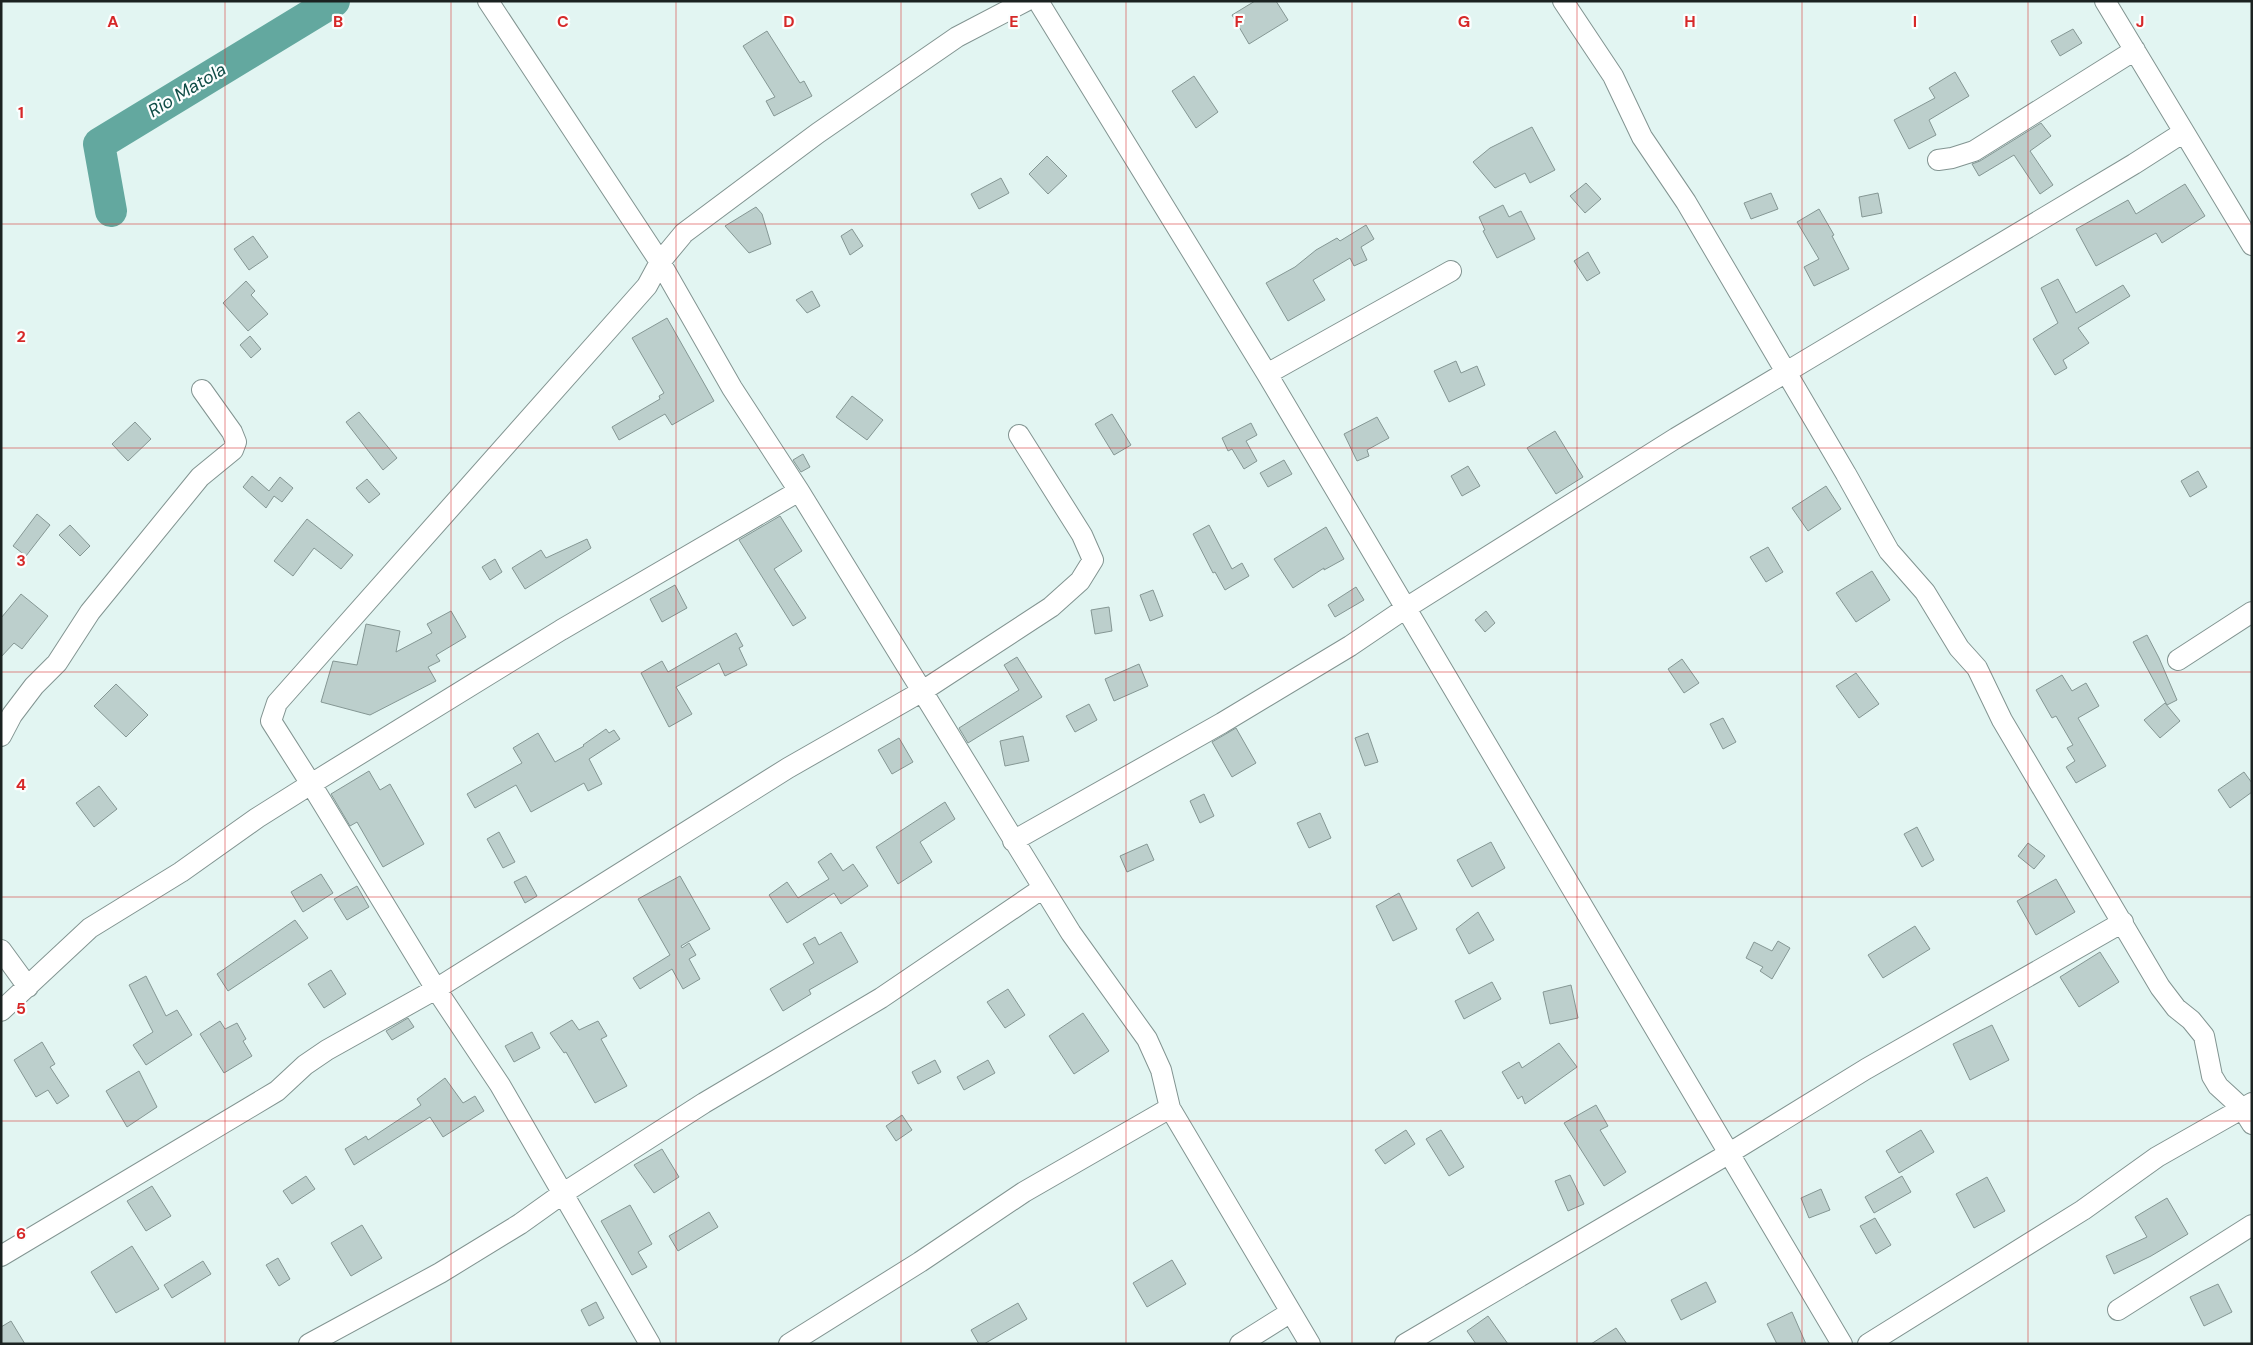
<svg xmlns="http://www.w3.org/2000/svg" width="2253" height="1345" viewBox="0 0 2253 1345" font-family="'DM Sans',sans-serif">
	<rect width="100%" height="100%" fill="#e2f5f2"/>
	<g fill="none" stroke-linecap="round" stroke-linejoin="round">
		<path stroke="#63a89f" stroke-width="32" d="M 111,211 L 99,144 L 334,1"/>
	</g>
	<path fill="#bccfcc" stroke="#859794" d="M 1255,1 L 1276,1 L 1288,20 L 1249,44 L 1232,15 Z
		M 2073,29 L 2082,43 L 2060,56 L 2051,41 Z
		M 767,31 L 800,83 L 804,81 L 812,96 L 774,116 L 766,101 L 775,97 L 743,46 Z
		M 1955,72 L 1969,96 L 1929,120 L 1936,135 L 1909,149 L 1894,120 L 1935,98 L 1929,88 Z
		M 1194,76 L 1218,112 L 1196,128 L 1172,91 Z
		M 2041,123 L 2051,136 L 2030,151 L 2053,185 L 2040,194 L 2014,155 L 1979,176 L 1972,164 L 1980,161 Z
		M 1532,127 L 1555,170 L 1530,183 L 1525,173 L 1495,188 L 1473,162 L 1490,148 Z
		M 1047,156 L 1067,176 L 1048,194 L 1029,174 Z
		M 1001,178 L 1009,193 L 979,209 L 971,194 Z
		M 1586,183 L 1601,199 L 1585,213 L 1570,196 Z
		M 2185,184 L 2205,216 L 2162,243 L 2156,233 L 2096,266 L 2076,229 L 2128,200 L 2136,214 Z
		M 1771,193 L 1778,209 L 1751,219 L 1744,203 Z
		M 1878,193 L 1882,213 L 1862,217 L 1859,197 Z
		M 1503,205 L 1509,217 L 1521,211 L 1535,239 L 1497,258 L 1483,231 L 1485,230 L 1479,217 Z
		M 756,207 L 762,214 L 771,244 L 749,253 L 725,226 Z
		M 1819,209 L 1834,235 L 1832,236 L 1849,269 L 1814,286 L 1804,267 L 1819,259 L 1797,222 Z
		M 1366,225 L 1374,239 L 1361,247 L 1367,260 L 1354,266 L 1350,258 L 1313,280 L 1325,300 L 1288,321 L 1266,283 L 1295,267 L 1316,250 L 1337,238 L 1340,241 Z
		M 852,229 L 863,246 L 850,255 L 841,236 Z
		M 253,236 L 268,257 L 249,270 L 234,249 Z
		M 1588,252 L 1600,273 L 1587,281 L 1574,261 Z
		M 2058,279 L 2076,313 L 2123,285 L 2130,296 L 2078,328 L 2089,343 L 2063,360 L 2067,368 L 2055,375 L 2033,339 L 2058,323 L 2041,288 Z
		M 246,281 L 255,291 L 251,295 L 268,314 L 248,331 L 223,303 Z
		M 812,291 L 820,306 L 807,313 L 796,300 Z
		M 667,318 L 714,401 L 672,425 L 665,414 L 619,440 L 612,427 L 660,399 L 659,396 L 664,393 L 632,338 Z
		M 250,336 L 261,349 L 251,358 L 240,345 Z
		M 1456,361 L 1461,373 L 1477,366 L 1485,385 L 1449,402 L 1434,371 Z
		M 852,396 L 883,420 L 867,440 L 836,417 Z
		M 359,412 L 397,458 L 383,470 L 346,422 Z
		M 1112,414 L 1131,445 L 1114,455 L 1095,424 Z
		M 1377,417 L 1389,438 L 1367,450 L 1369,456 L 1357,461 L 1344,434 Z
		M 135,422 L 151,439 L 128,461 L 112,444 Z
		M 1251,423 L 1257,435 L 1246,441 L 1257,461 L 1244,469 L 1232,449 L 1228,451 L 1222,438 Z
		M 1555,431 L 1583,477 L 1556,494 L 1527,448 Z
		M 803,454 L 810,467 L 801,472 L 793,460 Z
		M 1284,460 L 1292,474 L 1268,487 L 1260,473 Z
		M 1468,466 L 1480,486 L 1462,496 L 1451,476 Z
		M 2198,471 L 2207,487 L 2190,497 L 2181,481 Z
		M 252,476 L 269,491 L 280,477 L 293,488 L 282,502 L 274,496 L 266,508 L 243,487 Z
		M 367,479 L 380,494 L 369,503 L 356,488 Z
		M 1826,486 L 1841,509 L 1808,531 L 1792,508 Z
		M 37,514 L 50,525 L 26,556 L 13,546 Z
		M 780,516 L 802,551 L 774,569 L 806,618 L 793,626 L 739,540 Z
		M 307,519 L 353,555 L 341,569 L 314,548 L 293,576 L 274,561 Z
		M 70,525 L 90,546 L 80,556 L 59,535 Z
		M 1209,525 L 1232,569 L 1242,563 L 1249,576 L 1225,590 L 1215,572 L 1213,573 L 1193,534 Z
		M 1326,527 L 1344,559 L 1324,570 L 1324,568 L 1293,588 L 1274,559 Z
		M 587,539 L 591,548 L 525,589 L 512,568 L 541,550 L 546,558 Z
		M 1768,547 L 1783,572 L 1766,582 L 1750,557 Z
		M 495,559 L 502,572 L 490,580 L 482,567 Z
		M 1872,571 L 1890,600 L 1856,622 L 1836,593 Z
		M 675,585 L 687,608 L 662,622 L 650,599 Z
		M 1356,587 L 1364,600 L 1335,617 L 1328,605 Z
		M 1153,590 L 1163,616 L 1150,621 L 1140,595 Z
		M 21,594 L 48,616 L 22,649 L 14,643 L 1,657 L 1,618 Z
		M 1109,607 L 1112,631 L 1095,634 L 1091,610 Z
		M 451,611 L 466,637 L 436,655 L 440,661 L 428,667 L 436,681 L 370,715 L 321,702 L 333,661 L 357,665 L 366,624 L 400,631 L 396,652 L 432,633 L 427,624 Z
		M 1486,611 L 1495,623 L 1485,632 L 1475,620 Z
		M 736,633 L 743,646 L 739,648 L 747,665 L 725,676 L 719,663 L 676,687 L 692,714 L 669,727 L 641,673 L 662,661 L 668,672 Z
		M 2147,635 L 2159,658 L 2177,700 L 2167,705 L 2133,642 Z
		M 1017,657 L 1042,697 L 968,743 L 959,728 L 1019,690 L 1004,665 Z
		M 1682,659 L 1699,683 L 1684,693 L 1668,669 Z
		M 1139,664 L 1148,686 L 1114,701 L 1105,679 Z
		M 1856,673 L 1879,704 L 1859,718 L 1836,686 Z
		M 2062,675 L 2072,691 L 2086,683 L 2099,706 L 2078,718 L 2106,766 L 2076,783 L 2066,767 L 2075,761 L 2067,748 L 2073,745 L 2056,716 L 2052,718 L 2036,690 Z
		M 116,684 L 148,715 L 126,737 L 94,706 Z
		M 2165,703 L 2180,721 L 2160,738 L 2144,720 Z
		M 1089,704 L 1097,720 L 1075,732 L 1066,716 Z
		M 1723,718 L 1736,742 L 1723,749 L 1710,724 Z
		M 1236,728 L 1256,763 L 1232,777 L 1212,742 Z
		M 606,729 L 609,733 L 614,730 L 620,739 L 589,759 L 602,784 L 588,791 L 584,783 L 531,812 L 516,785 L 475,808 L 467,794 L 522,763 L 513,748 L 538,733 L 555,762 L 584,746 L 583,745 Z
		M 1368,733 L 1378,762 L 1365,766 L 1355,738 Z
		M 1023,736 L 1029,761 L 1005,766 L 1000,741 Z
		M 899,738 L 913,762 L 892,774 L 878,750 Z
		M 369,771 L 380,790 L 390,784 L 424,844 L 383,867 L 357,822 L 350,826 L 331,794 Z
		M 2244,772 L 2252,783 L 2252,792 L 2230,808 L 2218,790 Z
		M 99,786 L 117,809 L 94,827 L 76,803 Z
		M 1204,794 L 1214,816 L 1200,823 L 1190,801 Z
		M 945,802 L 955,819 L 920,842 L 932,862 L 898,884 L 876,847 Z
		M 1320,813 L 1331,838 L 1309,848 L 1297,823 Z
		M 1917,827 L 1934,860 L 1922,867 L 1904,834 Z
		M 499,832 L 515,862 L 503,868 L 487,839 Z
		M 1491,842 L 1505,868 L 1472,887 L 1457,860 Z
		M 2028,843 L 2045,856 L 2034,869 L 2018,856 Z
		M 1147,844 L 1154,860 L 1127,872 L 1120,856 Z
		M 831,853 L 843,871 L 853,864 L 868,886 L 841,904 L 834,893 L 787,923 L 769,895 L 787,882 L 798,898 L 829,879 L 818,862 Z
		M 321,874 L 333,893 L 303,912 L 291,892 Z
		M 526,876 L 537,896 L 525,903 L 514,882 Z
		M 680,876 L 710,929 L 681,946 L 682,948 L 689,943 L 696,955 L 689,959 L 700,979 L 683,989 L 672,969 L 640,989 L 633,978 L 670,955 L 638,899 Z
		M 2056,879 L 2075,912 L 2036,935 L 2017,901 Z
		M 357,886 L 369,907 L 347,920 L 334,899 Z
		M 1399,893 L 1417,929 L 1393,941 L 1376,906 Z
		M 1478,912 L 1494,940 L 1469,954 L 1456,929 Z
		M 295,920 L 308,938 L 228,991 L 217,974 Z
		M 1915,926 L 1930,949 L 1883,978 L 1868,955 Z
		M 841,932 L 858,962 L 809,990 L 811,994 L 783,1011 L 770,989 L 814,963 L 803,944 L 815,937 L 819,945 Z
		M 1778,941 L 1790,948 L 1772,979 L 1760,971 L 1763,967 L 1746,958 L 1754,942 L 1772,951 Z
		M 2100,952 L 2119,982 L 2079,1007 L 2060,977 Z
		M 331,970 L 346,994 L 324,1008 L 308,984 Z
		M 146,976 L 166,1016 L 177,1010 L 192,1035 L 146,1065 L 133,1045 L 153,1032 L 129,985 Z
		M 1492,982 L 1501,999 L 1464,1019 L 1455,1001 Z
		M 1571,985 L 1578,1018 L 1550,1024 L 1543,992 Z
		M 1008,989 L 1025,1015 L 1005,1028 L 987,1002 Z
		M 1083,1013 L 1109,1051 L 1074,1074 L 1049,1036 Z
		M 408,1018 L 414,1027 L 392,1040 L 386,1031 Z
		M 572,1020 L 579,1030 L 598,1021 L 607,1036 L 601,1039 L 627,1086 L 595,1103 L 566,1052 L 564,1053 L 550,1033 Z
		M 220,1021 L 225,1029 L 237,1023 L 246,1039 L 243,1041 L 252,1056 L 224,1073 L 200,1034 Z
		M 1992,1025 L 2009,1060 L 1970,1080 L 1953,1044 Z
		M 532,1032 L 540,1048 L 514,1062 L 505,1046 Z
		M 42,1042 L 55,1064 L 50,1067 L 69,1096 L 57,1104 L 48,1090 L 36,1097 L 14,1060 Z
		M 1559,1043 L 1577,1067 L 1525,1104 L 1522,1096 L 1518,1099 L 1502,1072 L 1519,1062 L 1522,1068 Z
		M 935,1060 L 941,1072 L 918,1084 L 912,1072 Z
		M 988,1060 L 995,1073 L 964,1090 L 957,1077 Z
		M 139,1071 L 157,1107 L 127,1127 L 106,1091 Z
		M 445,1078 L 463,1103 L 475,1096 L 484,1111 L 443,1137 L 430,1117 L 354,1165 L 345,1149 L 366,1136 L 368,1140 L 421,1105 L 417,1099 Z
		M 1596,1105 L 1608,1126 L 1600,1130 L 1626,1172 L 1604,1186 L 1564,1123 Z
		M 902,1115 L 912,1130 L 896,1141 L 886,1126 Z
		M 1406,1130 L 1415,1144 L 1385,1164 L 1375,1150 Z
		M 1441,1130 L 1464,1167 L 1449,1176 L 1426,1139 Z
		M 1921,1130 L 1934,1152 L 1899,1173 L 1886,1151 Z
		M 662,1149 L 679,1177 L 654,1193 L 634,1165 Z
		M 1570,1175 L 1584,1204 L 1568,1211 L 1555,1181 Z
		M 306,1176 L 315,1189 L 292,1204 L 283,1191 Z
		M 1902,1176 L 1911,1192 L 1874,1213 L 1865,1197 Z
		M 1987,1177 L 2005,1211 L 1974,1228 L 1956,1194 Z
		M 152,1186 L 171,1216 L 146,1231 L 127,1201 Z
		M 1821,1189 L 1830,1210 L 1809,1218 L 1801,1198 Z
		M 2167,1198 L 2188,1234 L 2151,1256 L 2114,1274 L 2106,1256 L 2147,1237 L 2135,1217 Z
		M 630,1205 L 652,1244 L 638,1252 L 647,1267 L 632,1275 L 601,1221 Z
		M 709,1212 L 718,1227 L 678,1251 L 669,1236 Z
		M 1875,1218 L 1891,1245 L 1876,1254 L 1860,1226 Z
		M 362,1225 L 382,1258 L 351,1276 L 331,1243 Z
		M 132,1246 L 159,1289 L 116,1313 L 91,1272 Z
		M 278,1258 L 290,1279 L 279,1286 L 266,1265 Z
		M 1172,1260 L 1186,1284 L 1147,1307 L 1133,1283 Z
		M 203,1261 L 211,1274 L 172,1298 L 164,1285 Z
		M 1706,1282 L 1716,1302 L 1681,1320 L 1671,1300 Z
		M 2218,1284 L 2232,1312 L 2204,1326 L 2190,1297 Z
		M 596,1302 L 604,1318 L 589,1326 L 581,1310 Z
		M 1018,1303 L 1027,1319 L 984,1344 L 979,1344 L 971,1330 Z
		M 1792,1312 L 1806,1344 L 1777,1344 L 1767,1324 Z
		M 1488,1316 L 1508,1344 L 1476,1344 L 1467,1331 Z
		M 11,1321 L 25,1344 L 1,1344 L 1,1327 Z
		M 1616,1328 L 1627,1344 L 1591,1344 Z"/>
	<g fill="none" stroke-linecap="round" stroke-linejoin="round">
		<defs>
			<path id="minor" d="M 1038,1 L 1267,374 L 1842,1344
				M 1563,1 L 1613,76 L 1642,137 L 1686,202 L 1846,474 L 1889,551 L 1925,592 L 1959,648 L 1977,668 L 2002,720 L 2160,987 L 2176,1008 L 2191,1020 L 2204,1036 L 2212,1076 L 2218,1086 L 2242,1108 L 2252,1124
				M 2184,132 L 2252,245
				M 1938,160 L 1952,158 L 1974,151 L 2135,50
				M 1267,374 L 1451,271
				M 799,491 L 732,388 L 660,262 L 684,233 L 818,133 L 957,37 L 1026,1
				M 2178,660 L 2252,612
				M 1,736 L 12,715 L 34,686 L 57,663 L 90,612 L 200,477 L 233,450 L 236,442 L 232,432 L 202,390
				M 1013,841 L 1222,723 L 1350,646 L 1406,608 L 1676,438 L 2134,164 L 2184,132 L 2105,1
				M 1,950 L 28,987
				M 1,1011 L 90,928 L 181,872 L 257,818 L 311,784 L 271,721 L 277,703 L 647,286 L 660,262 L 488,1
				M 1,1256 L 277,1091 L 305,1065 L 327,1050 L 436,989 L 788,768 L 921,692 L 1051,607 L 1080,581 L 1093,560 L 1082,535 L 1019,435
				M 2118,1310 L 2252,1225
				M 309,1344 L 440,1273 L 520,1224 L 562,1194 L 704,1103 L 881,998 L 1043,888
				M 650,1344 L 500,1085 L 436,989 L 311,784 L 561,630 L 799,491 L 1071,933 L 1147,1039 L 1161,1070 L 1170,1108 L 1310,1344
				M 789,1344 L 920,1262 L 1024,1192 L 1170,1108
				M 1240,1344 L 1291,1312
				M 1405,1344 L 1728,1154 L 1866,1069 L 2123,922
				M 1868,1344 L 2083,1210 L 2157,1157 L 2252,1103"/>
		</defs>
		<use href="#minor" stroke="#829491" stroke-width="22"/>
		<use href="#minor" stroke="#fff" stroke-width="20"/>
	</g>
	<path fill="none" stroke="#d62828" stroke-width="1" stroke-opacity="0.55" d="M 225,1 L 225,1344M 451,1 L 451,1344M 676,1 L 676,1344M 901,1 L 901,1344M 1126,1 L 1126,1344M 1352,1 L 1352,1344M 1577,1 L 1577,1344M 1802,1 L 1802,1344M 2028,1 L 2028,1344M 1,224 L 2252,224M 1,448 L 2252,448M 1,672 L 2252,672M 1,897 L 2252,897M 1,1121 L 2252,1121"/>
	<g text-anchor="middle" dominant-baseline="central" stroke-width="4.5" stroke-linejoin="round" paint-order="stroke">
		<g font-size="18" font-style="italic" fill="#104d47" stroke="#fbfefe">
			<text transform="translate(187 90) rotate(-31)">Rio Matola</text>
		</g>
	</g>
	<g font-size="16" text-anchor="middle" font-weight="bold" fill="#d62828" stroke="#fbfefe" stroke-width="4.5" stroke-linejoin="round" paint-order="stroke">
		<text x="113" y="27">A</text>
		<text x="338" y="27">B</text>
		<text x="563" y="27">C</text>
		<text x="789" y="27">D</text>
		<text x="1014" y="27">E</text>
		<text x="1239" y="27">F</text>
		<text x="1464" y="27">G</text>
		<text x="1690" y="27">H</text>
		<text x="1915" y="27">I</text>
		<text x="2140" y="27">J</text>
		<text x="21" y="118">1</text>
		<text x="21" y="342">2</text>
		<text x="21" y="566">3</text>
		<text x="21" y="790">4</text>
		<text x="21" y="1014">5</text>
		<text x="21" y="1239">6</text>
	</g>
	<rect width="2253" height="1345" fill="none" stroke="#1b2221" stroke-width="5"/>
</svg>
